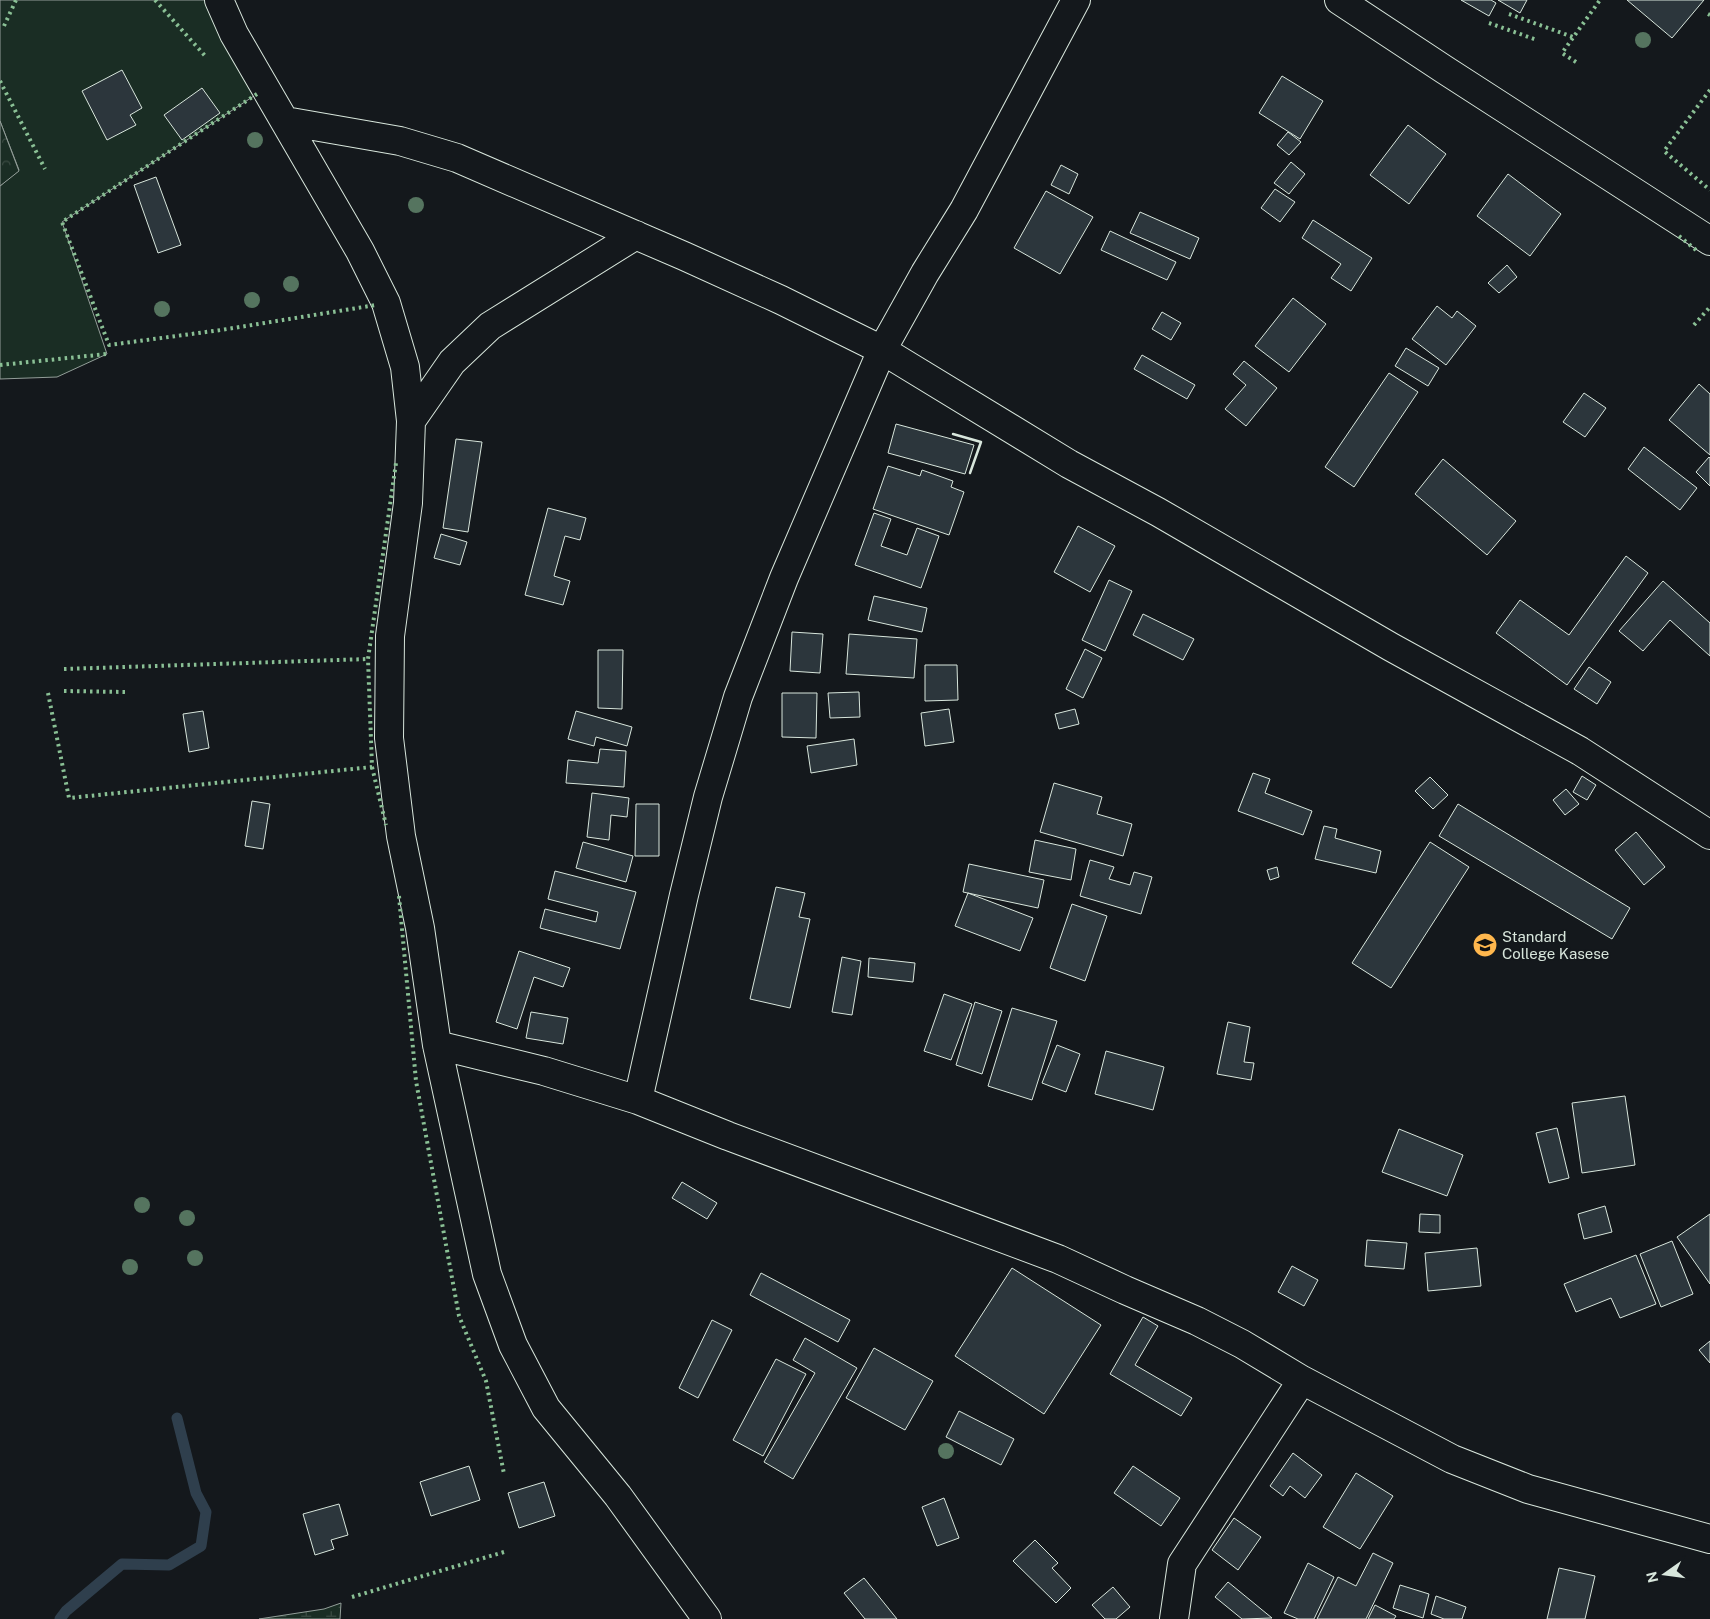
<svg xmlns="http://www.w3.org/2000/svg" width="1710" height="1619" viewBox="0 0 1710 1619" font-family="'Public Sans',sans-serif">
	<defs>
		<pattern id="forest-crowns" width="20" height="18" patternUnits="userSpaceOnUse" patternTransform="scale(1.25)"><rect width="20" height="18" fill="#1a2d24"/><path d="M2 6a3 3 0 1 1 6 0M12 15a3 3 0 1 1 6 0" fill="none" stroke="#3b4b43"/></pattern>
		<pattern id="wetland-marsh" width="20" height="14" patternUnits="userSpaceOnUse" patternTransform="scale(1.25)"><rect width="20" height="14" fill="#1a2d24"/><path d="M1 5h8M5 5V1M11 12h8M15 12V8" fill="none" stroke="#3b4b43"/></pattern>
	</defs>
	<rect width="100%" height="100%" fill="#14181c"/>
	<path fill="#1a2d24" stroke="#939e99" d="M 0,0 L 214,0 L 263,90 L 62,222 L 107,354 L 57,377 L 0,379 L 0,186 L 19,170 L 0,121 Z"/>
	<path fill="url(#forest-crowns)" stroke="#939e99" d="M 0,121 L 19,171 L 0,186 Z"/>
	<path fill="url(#wetland-marsh)" stroke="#939e99" d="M 341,1603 L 340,1619 L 259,1619 L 324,1609 Z"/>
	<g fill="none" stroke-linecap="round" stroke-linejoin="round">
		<path stroke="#2f3f4d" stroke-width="11" d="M 60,1619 L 66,1611 L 122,1564 L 169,1565 L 201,1546 L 206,1512 L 196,1493 L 177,1418"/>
	</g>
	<path fill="#2c363c" stroke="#d8e6dc" d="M 1461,0 L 1491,0 L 1496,3 L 1489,16 Z
		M 1498,0 L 1527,0 L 1520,13 Z
		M 1627,0 L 1704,0 L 1672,38 Z
		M 122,70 L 142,108 L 130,115 L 136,125 L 107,140 L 82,91 Z
		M 1282,76 L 1323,101 L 1300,139 L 1259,113 Z
		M 202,88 L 220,113 L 182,140 L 164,115 Z
		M 1408,125 L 1446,154 L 1409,204 L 1370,175 Z
		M 1288,132 L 1301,142 L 1289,155 L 1277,145 Z
		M 1291,162 L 1305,174 L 1289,194 L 1274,183 Z
		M 1061,165 L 1078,174 L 1069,194 L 1051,185 Z
		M 1508,174 L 1561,214 L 1530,256 L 1477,216 Z
		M 156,177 L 181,245 L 158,253 L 134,185 Z
		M 1275,189 L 1295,202 L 1280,222 L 1261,208 Z
		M 1046,191 L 1093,217 L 1060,274 L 1014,248 Z
		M 1140,212 L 1199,238 L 1190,259 L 1130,233 Z
		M 1313,220 L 1372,258 L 1351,291 L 1331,278 L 1341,264 L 1302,238 Z
		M 1110,231 L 1176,262 L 1167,280 L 1101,250 Z
		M 1507,265 L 1517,277 L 1499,293 L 1488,283 Z
		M 1293,298 L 1326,324 L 1289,372 L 1255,346 Z
		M 1437,306 L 1452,318 L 1457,311 L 1476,326 L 1446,365 L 1412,339 Z
		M 1162,312 L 1181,323 L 1171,340 L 1152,329 Z
		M 1406,348 L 1439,368 L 1428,386 L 1395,366 Z
		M 1142,355 L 1195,385 L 1187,399 L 1134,369 Z
		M 1244,361 L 1277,388 L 1246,426 L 1225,409 L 1246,385 L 1233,374 Z
		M 1389,373 L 1418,392 L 1354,487 L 1325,467 Z
		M 1699,384 L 1710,394 L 1710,455 L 1669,420 Z
		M 1584,393 L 1606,408 L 1585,437 L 1563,422 Z
		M 896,424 L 974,445 L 965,474 L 888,453 Z
		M 456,439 L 482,442 L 468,532 L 443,528 Z
		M 1644,447 L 1697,488 L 1680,510 L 1628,469 Z
		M 1709,457 L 1710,458 L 1710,486 L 1696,472 Z
		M 1443,459 L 1516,521 L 1487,555 L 1415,494 Z
		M 888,466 L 920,476 L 922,470 L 953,481 L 951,487 L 964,492 L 949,535 L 873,509 Z
		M 548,508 L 586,518 L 580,540 L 565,536 L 554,576 L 570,581 L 563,605 L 525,595 Z
		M 874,513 L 891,519 L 881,546 L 907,555 L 917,528 L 939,536 L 921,588 L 855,565 Z
		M 1078,526 L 1115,546 L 1090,592 L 1054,572 Z
		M 441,534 L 467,542 L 460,565 L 434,558 Z
		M 1626,556 L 1648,573 L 1567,685 L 1496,633 L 1520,600 L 1569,635 Z
		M 1109,580 L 1132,591 L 1105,651 L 1082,640 Z
		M 1663,581 L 1710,623 L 1710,656 L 1670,620 L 1643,651 L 1619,631 Z
		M 874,596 L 927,608 L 922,632 L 868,620 Z
		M 1143,614 L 1194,639 L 1183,660 L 1133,635 Z
		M 792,632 L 823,634 L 820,673 L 790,671 Z
		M 849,634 L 917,639 L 914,678 L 846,674 Z
		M 1085,649 L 1102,658 L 1083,698 L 1066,689 Z
		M 598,650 L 623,650 L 622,709 L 598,708 Z
		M 925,665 L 957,665 L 958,700 L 925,701 Z
		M 1589,667 L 1611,682 L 1597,704 L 1574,689 Z
		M 859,692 L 860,717 L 830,718 L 828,693 Z
		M 782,693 L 817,693 L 816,738 L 782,737 Z
		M 949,709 L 954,742 L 925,746 L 921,713 Z
		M 1075,709 L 1079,724 L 1059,729 L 1055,714 Z
		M 203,711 L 209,748 L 189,752 L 183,714 Z
		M 576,711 L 632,727 L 627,746 L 596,737 L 594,746 L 568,739 Z
		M 854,739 L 857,765 L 811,773 L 807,746 Z
		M 600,749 L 626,751 L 624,787 L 566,783 L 568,760 L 598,763 Z
		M 1253,773 L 1270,779 L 1265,793 L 1312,811 L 1303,835 L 1238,811 Z
		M 1582,776 L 1596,785 L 1587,800 L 1573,792 Z
		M 1430,777 L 1448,795 L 1433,809 L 1415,791 Z
		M 1054,783 L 1102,797 L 1097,814 L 1132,824 L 1123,856 L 1040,832 Z
		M 1566,789 L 1579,804 L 1565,815 L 1553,800 Z
		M 592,793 L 629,798 L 627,817 L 611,815 L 609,840 L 587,837 Z
		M 252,801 L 270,804 L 263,849 L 245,846 Z
		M 636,804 L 659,804 L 659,856 L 635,856 Z
		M 1458,804 L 1630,908 L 1612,939 L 1439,836 Z
		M 1324,826 L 1337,829 L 1335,838 L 1381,851 L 1376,873 L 1315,859 Z
		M 1636,832 L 1665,867 L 1644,885 L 1615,850 Z
		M 1035,840 L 1076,849 L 1071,880 L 1029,872 Z
		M 583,842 L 633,856 L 626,882 L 576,868 Z
		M 1430,842 L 1469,867 L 1391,988 L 1352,963 Z
		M 1090,860 L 1114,867 L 1109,879 L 1130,885 L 1134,872 L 1152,877 L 1141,914 L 1080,896 Z
		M 969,864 L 1044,880 L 1038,908 L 963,892 Z
		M 1277,867 L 1279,877 L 1270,880 L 1267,870 Z
		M 555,871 L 636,892 L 620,949 L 540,928 L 545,909 L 596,922 L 598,912 L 548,899 Z
		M 776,887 L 805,893 L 799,917 L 810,919 L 790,1008 L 750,999 Z
		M 968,893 L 1033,918 L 1020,951 L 955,926 Z
		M 1072,904 L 1107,916 L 1085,981 L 1050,968 Z
		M 519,951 L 570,968 L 563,987 L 534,977 L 517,1029 L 496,1022 Z
		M 842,957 L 861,961 L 852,1015 L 832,1012 Z
		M 869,958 L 915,963 L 913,982 L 868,977 Z
		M 944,994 L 972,1004 L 951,1060 L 924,1051 Z
		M 975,1002 L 1002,1011 L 982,1074 L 956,1065 Z
		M 1012,1008 L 1057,1021 L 1032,1100 L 988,1086 Z
		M 531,1012 L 568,1018 L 563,1044 L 526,1038 Z
		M 1228,1022 L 1250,1027 L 1244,1062 L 1254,1063 L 1251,1080 L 1217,1074 Z
		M 1057,1045 L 1080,1054 L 1066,1092 L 1042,1083 Z
		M 1106,1051 L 1164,1067 L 1153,1110 L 1095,1094 Z
		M 1625,1096 L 1635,1165 L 1582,1173 L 1572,1103 Z
		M 1557,1128 L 1569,1178 L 1549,1183 L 1536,1133 Z
		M 1399,1129 L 1463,1155 L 1447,1196 L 1382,1172 Z
		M 682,1182 L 717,1203 L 707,1219 L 672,1198 Z
		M 1605,1206 L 1612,1232 L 1584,1239 L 1578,1214 Z
		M 1420,1214 L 1440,1215 L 1440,1233 L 1419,1232 Z
		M 1710,1214 L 1710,1284 L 1677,1237 Z
		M 1367,1240 L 1407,1243 L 1404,1269 L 1365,1266 Z
		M 1672,1241 L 1693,1294 L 1661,1307 L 1640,1254 Z
		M 1477,1248 L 1481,1286 L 1428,1291 L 1425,1253 Z
		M 1636,1255 L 1656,1304 L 1620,1318 L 1611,1298 L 1576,1312 L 1564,1284 Z
		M 1292,1266 L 1318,1280 L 1304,1306 L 1278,1292 Z
		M 1012,1268 L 1101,1325 L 1044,1414 L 955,1356 Z
		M 761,1273 L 850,1320 L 838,1342 L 750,1295 Z
		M 1143,1317 L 1158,1326 L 1135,1365 L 1192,1398 L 1181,1416 L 1110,1374 Z
		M 712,1320 L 732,1330 L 698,1398 L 679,1388 Z
		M 805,1338 L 857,1368 L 793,1479 L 764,1462 L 815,1373 L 793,1360 Z
		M 1710,1341 L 1710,1363 L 1699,1350 Z
		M 874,1348 L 933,1381 L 905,1430 L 846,1398 Z
		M 776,1359 L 806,1374 L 763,1456 L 733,1440 Z
		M 959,1411 L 1014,1439 L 1001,1465 L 946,1437 Z
		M 1293,1453 L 1322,1475 L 1305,1498 L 1290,1486 L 1283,1496 L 1270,1486 Z
		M 469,1466 L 480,1500 L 431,1516 L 420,1482 Z
		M 1133,1466 L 1180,1498 L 1161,1526 L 1114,1493 Z
		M 1356,1473 L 1393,1496 L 1360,1549 L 1323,1527 Z
		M 544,1482 L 555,1516 L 519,1528 L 508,1493 Z
		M 944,1498 L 959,1538 L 937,1546 L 922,1507 Z
		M 339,1504 L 348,1535 L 331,1540 L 334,1549 L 315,1555 L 303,1514 Z
		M 1234,1518 L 1261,1537 L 1238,1570 L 1212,1550 Z
		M 1035,1540 L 1058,1563 L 1052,1568 L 1071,1588 L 1056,1603 L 1013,1561 Z
		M 1373,1553 L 1393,1563 L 1366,1619 L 1317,1619 L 1338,1577 L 1356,1586 Z
		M 1308,1563 L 1334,1577 L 1314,1619 L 1298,1619 L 1284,1613 Z
		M 1559,1568 L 1595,1576 L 1585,1619 L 1547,1619 Z
		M 864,1578 L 897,1619 L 865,1619 L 844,1593 Z
		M 1228,1582 L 1272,1618 L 1242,1619 L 1215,1597 Z
		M 1400,1585 L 1429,1594 L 1423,1618 L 1393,1608 Z
		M 1113,1587 L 1130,1607 L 1116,1619 L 1105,1619 L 1092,1605 Z
		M 1436,1596 L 1466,1607 L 1462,1619 L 1444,1619 L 1431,1614 Z
		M 1375,1605 L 1396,1616 L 1394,1619 L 1368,1619 Z"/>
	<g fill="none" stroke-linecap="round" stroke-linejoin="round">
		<defs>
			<path id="minor" d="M 219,0 L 234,34 L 256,72 L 360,251 L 386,303 L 405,367 L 411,421 L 408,503 L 390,636 L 389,738 L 401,836 L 420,928 L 437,1045 L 487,1274 L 513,1345 L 546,1408 L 618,1496 L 707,1619
				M 1339,0 L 1445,70 L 1710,241
				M 285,121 L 400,141 L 457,158 L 684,256 L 781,300 L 882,350 L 1069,464 L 1158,512 L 1391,647 L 1580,751 L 1710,835
				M 411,421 L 452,362 L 490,326 L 636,235
				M 437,1045 L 544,1071 L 638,1100 L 728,1136 L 1058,1259 L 1125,1290 L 1197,1321 L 1242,1344 L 1302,1380 L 1452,1459 L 1528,1489 L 1710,1539
				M 638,1100 L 684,895 L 708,797 L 738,697 L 784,578 L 882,350 L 925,273 L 964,210 L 1076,0
				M 1174,1619 L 1182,1564 L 1302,1380"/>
		</defs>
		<use href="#minor" stroke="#d8e6dc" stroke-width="30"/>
		<use href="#minor" stroke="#14181c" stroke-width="28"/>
		<path stroke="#8ac095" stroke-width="4" stroke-dasharray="2.5 4" stroke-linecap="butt" d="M 155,0 L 207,58
			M 1509,14 L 1573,37
			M 1708,14 L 1710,15
			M 1489,23 L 1537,40
			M 4,26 L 16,0
			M 1576,62 L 1562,53 L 1600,0
			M 0,81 L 45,169
			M 1710,90 L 1664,151 L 1710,190
			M 257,94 L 62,222 L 109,345 L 221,330 L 376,305
			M 1679,236 L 1696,250
			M 1694,325 L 1710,307
			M 0,365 L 107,354
			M 64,669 L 368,659
			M 64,691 L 125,692
			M 48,693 L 69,798 L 372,767 L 368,659 L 396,463
			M 372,767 L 386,825
			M 399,896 L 416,1081 L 459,1316 L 486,1381 L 504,1474
			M 352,1597 L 504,1552"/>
		<path stroke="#d8e6dc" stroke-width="2.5" d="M 953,434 L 981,442 L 970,473"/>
	</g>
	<g fill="#55745f">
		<circle cx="1643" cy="40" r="8"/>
		<circle cx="255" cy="140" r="8"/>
		<circle cx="416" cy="205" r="8"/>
		<circle cx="291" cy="284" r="8"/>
		<circle cx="252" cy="300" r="8"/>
		<circle cx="162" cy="309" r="8"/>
		<circle cx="142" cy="1205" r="8"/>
		<circle cx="187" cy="1218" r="8"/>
		<circle cx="195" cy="1258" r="8"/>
		<circle cx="130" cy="1267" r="8"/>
		<circle cx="946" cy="1451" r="8"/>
	</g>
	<defs>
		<symbol id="school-disc" viewBox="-11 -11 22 22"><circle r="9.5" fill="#ffb74d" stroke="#14181c"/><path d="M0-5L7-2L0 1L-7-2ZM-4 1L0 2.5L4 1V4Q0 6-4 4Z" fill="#111"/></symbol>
	</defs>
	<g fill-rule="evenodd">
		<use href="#school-disc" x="1471" y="931" width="28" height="28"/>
	</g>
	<g text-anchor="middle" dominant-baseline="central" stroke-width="4" stroke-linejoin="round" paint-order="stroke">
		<g font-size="15" fill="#d8e6dc" stroke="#14181c" text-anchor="start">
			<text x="1502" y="936">Standard<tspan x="1502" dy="17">College Kasese</tspan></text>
		</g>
	</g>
	<g transform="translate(1665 1574) rotate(256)" stroke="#14181c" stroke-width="4" paint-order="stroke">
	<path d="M0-4L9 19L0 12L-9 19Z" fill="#d8e6dc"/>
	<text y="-8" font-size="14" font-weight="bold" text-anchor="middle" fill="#d8e6dc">N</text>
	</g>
</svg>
